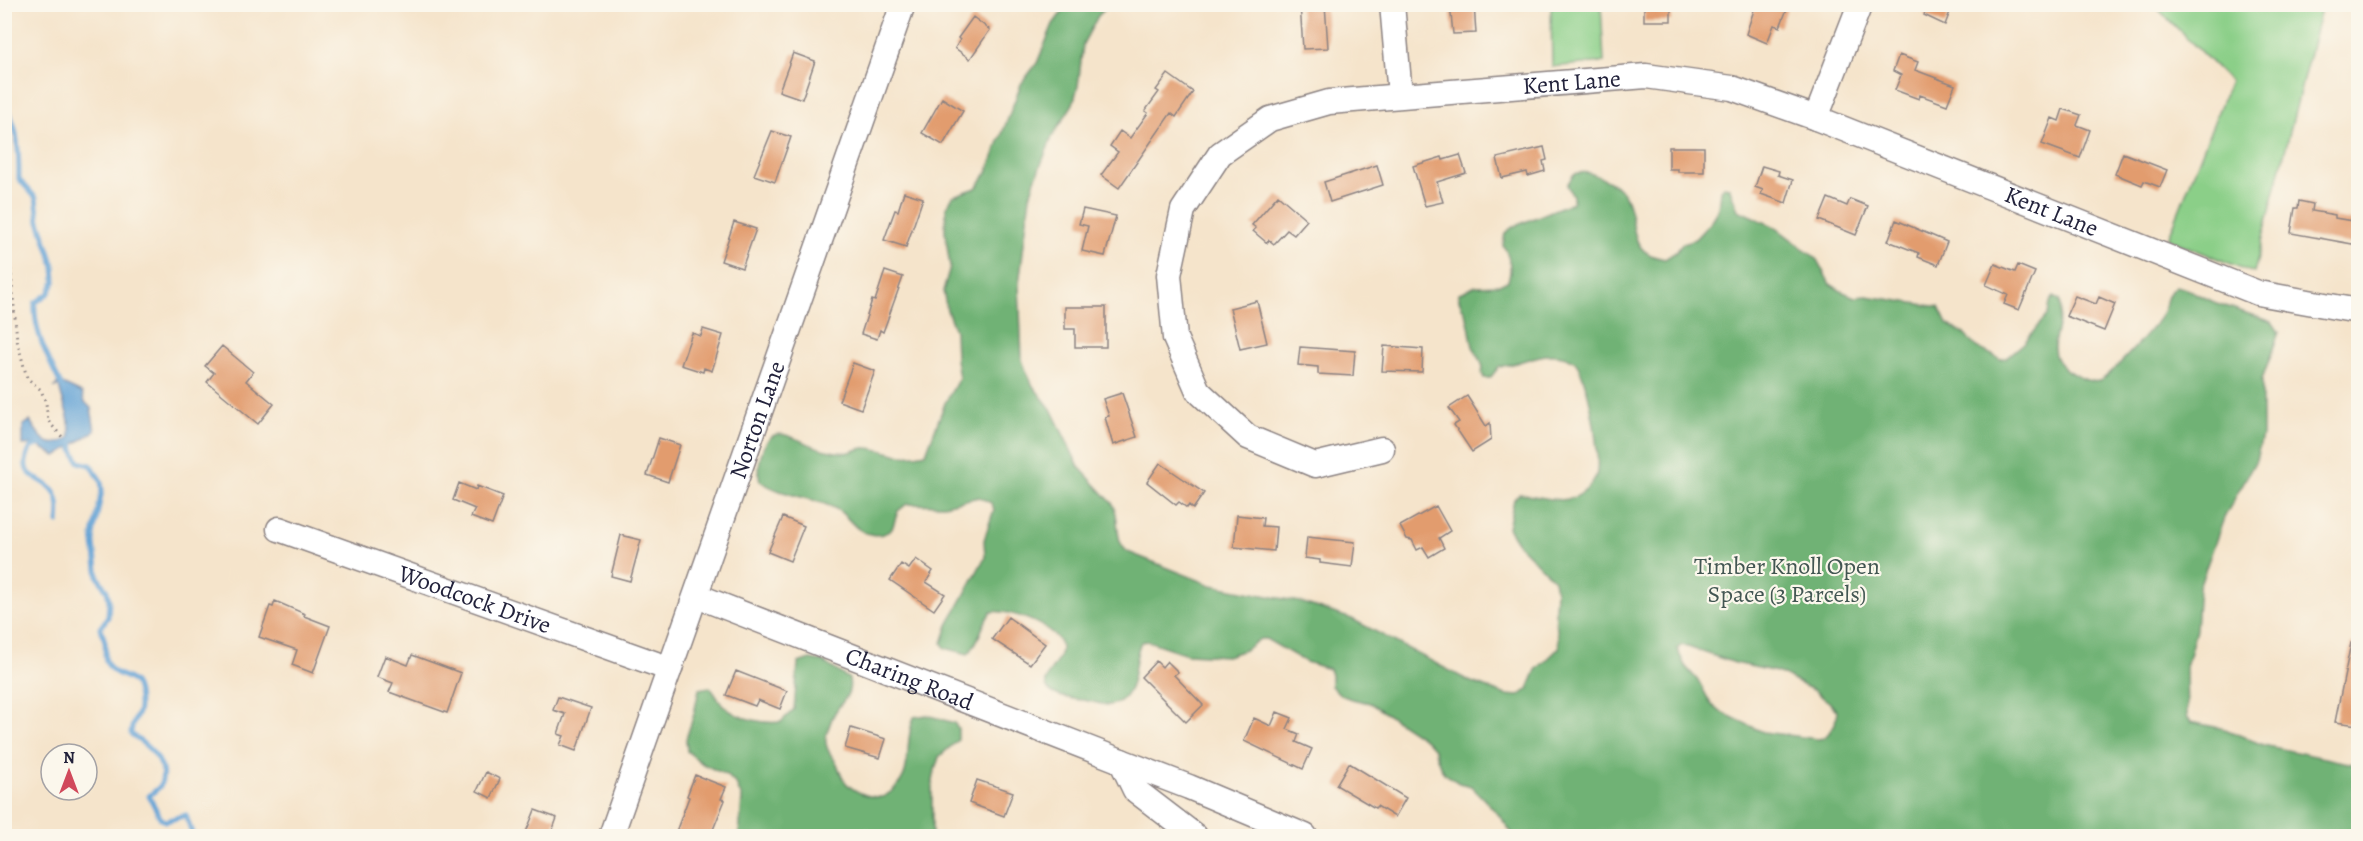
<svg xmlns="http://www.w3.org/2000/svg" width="2363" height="841" viewBox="0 0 2363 841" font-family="Alegreya,serif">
	<rect width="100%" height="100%" fill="#fbf7ec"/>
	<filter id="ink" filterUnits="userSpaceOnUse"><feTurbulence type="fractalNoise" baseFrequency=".0167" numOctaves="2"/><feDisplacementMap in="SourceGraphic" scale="12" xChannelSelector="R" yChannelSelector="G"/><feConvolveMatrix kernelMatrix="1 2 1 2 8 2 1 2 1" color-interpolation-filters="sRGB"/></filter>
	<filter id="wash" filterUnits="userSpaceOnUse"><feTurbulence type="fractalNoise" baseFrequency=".008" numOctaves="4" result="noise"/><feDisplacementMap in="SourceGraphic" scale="24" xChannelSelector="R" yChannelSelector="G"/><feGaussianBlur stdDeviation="1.35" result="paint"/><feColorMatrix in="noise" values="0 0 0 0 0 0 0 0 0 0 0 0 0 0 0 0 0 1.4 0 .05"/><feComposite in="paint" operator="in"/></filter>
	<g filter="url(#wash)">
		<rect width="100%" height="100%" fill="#f5e4cb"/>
		<path fill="#8bcf88" stroke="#567862" stroke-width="1.5" d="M 1551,5 L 1601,5 L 1604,62 L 1552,67 Z
			M 2154,5 L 2322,5 L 2254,273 L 2168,239 L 2230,81 Z"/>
		<path fill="#70b274" stroke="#496a58" stroke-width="1.5" fill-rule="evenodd" d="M 1068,4 L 1109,5 L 1098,16 L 1083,44 L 1078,86 L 1073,104 L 1052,137 L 1036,177 L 1030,196 L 1019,284 L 1022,360 L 1027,373 L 1033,386 L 1051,409 L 1079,467 L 1113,504 C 1121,520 1113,541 1128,552 L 1211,585 L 1300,602 L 1352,619 L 1469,681 L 1506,695 L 1519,696 L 1528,689 L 1536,670 L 1559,648 L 1555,611 L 1556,591 L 1554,580 L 1518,544 L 1508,528 L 1514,499 L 1519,494 C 1539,495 1565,507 1582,493 C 1587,490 1594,481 1596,476 C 1602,458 1588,372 1574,361 C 1551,346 1527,362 1503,366 L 1498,368 L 1490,378 L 1484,378 L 1482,373 C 1485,363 1479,361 1475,352 C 1470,341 1471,327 1466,315 C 1463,307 1457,301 1459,293 L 1475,286 L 1499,285 L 1508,281 C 1513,268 1509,256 1503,245 L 1505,233 L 1513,227 L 1573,202 L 1573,196 L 1567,185 L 1574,174 C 1586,170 1594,174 1605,180 C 1611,183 1620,187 1624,194 C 1640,220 1623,253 1665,259 L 1676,252 L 1683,243 L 1695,239 L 1709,224 L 1718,209 L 1720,191 L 1723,186 L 1729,187 L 1738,210 L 1775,227 L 1812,255 L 1817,260 L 1830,284 L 1841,291 L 1855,297 L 1867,296 L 1939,307 L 1947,324 L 1963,333 L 1976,347 L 2000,359 L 2006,358 L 2024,343 L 2048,314 L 2050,302 L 2054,297 L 2060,300 C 2064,321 2051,337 2055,355 C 2057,363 2066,370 2073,374 C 2081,378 2091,383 2099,381 C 2108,379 2157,324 2162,314 C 2167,304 2165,294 2176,286 L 2187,289 L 2214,302 L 2272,322 L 2279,332 L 2262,380 L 2262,436 L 2256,460 L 2224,518 L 2199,587 L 2196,629 L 2186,667 L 2187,717 L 2191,722 L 2225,729 L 2263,745 L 2358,765 L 2358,836 L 1514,836 L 1499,815 L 1471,786 L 1459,783 L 1445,774 L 1441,769 L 1434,749 L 1426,740 L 1370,703 L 1351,699 L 1341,695 L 1331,686 L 1331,675 L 1329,669 L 1306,662 L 1266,639 L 1260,639 L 1245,650 L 1227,656 L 1187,654 L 1148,641 L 1141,642 C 1131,661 1140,699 1110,705 C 1102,705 1095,702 1088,701 C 1077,699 1042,698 1046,680 C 1049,669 1062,660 1061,647 C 1060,628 1008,608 991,612 C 981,625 980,642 968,654 L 945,648 L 942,643 L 948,625 L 985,557 L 984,540 L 994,509 L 991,503 L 979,497 L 944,505 L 907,504 L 898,511 L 892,529 C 885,535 878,536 870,534 C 855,532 848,515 836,509 C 812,496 783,497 760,481 C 756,468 762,435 779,434 C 788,433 811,446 822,449 C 830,451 842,454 850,452 C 856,451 860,447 867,448 C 892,450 897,460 926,453 L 945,403 L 959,378 L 956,359 L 955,331 L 947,310 L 943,291 L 950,267 L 945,231 L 946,208 L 953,196 L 976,188 L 987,173 L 1021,84 L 1037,63 L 1053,24 ZM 1682,645 L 1735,663 L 1777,672 L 1813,690 L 1829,702 L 1837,711 L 1835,724 L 1828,734 L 1823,738 L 1818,739 L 1763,732 L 1721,712 L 1711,704 L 1699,682 L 1685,666 L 1677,649 Z
			M 810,659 L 822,661 L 849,679 C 852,695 844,699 836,711 C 832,717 829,726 827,733 C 823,744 829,753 836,762 C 839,767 840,774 843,779 C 852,792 869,798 883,797 C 919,777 901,749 914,717 L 927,715 L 954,723 L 958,728 L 958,740 L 939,757 L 935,770 L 932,787 L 932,836 L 739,836 L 742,798 L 736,784 L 726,775 L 703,764 L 687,751 L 686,739 L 694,714 L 699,689 L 710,687 C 715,693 719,702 725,707 C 738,719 765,724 781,722 L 794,709 L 798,663 Z"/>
		<path fill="#62a2d5" stroke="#426288" stroke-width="1.5" d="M 58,382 L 82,393 L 84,401 L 91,408 L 95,431 L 56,456 L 35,444 L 23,445 L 23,425 L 30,421 C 41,439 49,452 70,437 C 71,416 63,406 59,386 L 55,387 Z"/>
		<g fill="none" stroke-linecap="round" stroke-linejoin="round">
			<path stroke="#62a2d5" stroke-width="5" d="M 4,107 C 19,120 19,160 19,179 L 36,198 L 39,221 L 54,266 L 55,281 L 49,293 L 35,303 C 33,332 50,362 62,387
				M 72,440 L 73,450 L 79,462 L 91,465 L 101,481 L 102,490 L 93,536 L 98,577 L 107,591 L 109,600 L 108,617 L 100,628 C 102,633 104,637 105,642 C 106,648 104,656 106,661 C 117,686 140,665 139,707 C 139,717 131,721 131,734 C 146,745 171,763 160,786 C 158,789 152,793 149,796 L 161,819 L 166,821 L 186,815 L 193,836
				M 41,444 L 31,447 C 15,479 39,474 53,490 C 60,499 59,512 58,522"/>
		</g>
		<g id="blocks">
			<path fill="#e29c6e" d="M 1300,4 L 1325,4 L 1328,48 L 1303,49 Z
				M 1450,4 L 1474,4 L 1476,33 L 1453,34 Z
				M 1644,4 L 1671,4 L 1671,21 L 1644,21 Z
				M 1756,4 L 1789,4 L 1780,27 L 1774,25 L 1767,43 L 1746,34 Z
				M 1928,4 L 1953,4 L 1945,25 L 1924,15 Z
				M 973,17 L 990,30 L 970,59 L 955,48 L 960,40 L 958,38 Z
				M 793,53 L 815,61 L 802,99 L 779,91 Z
				M 1899,55 L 1918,62 L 1915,70 L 1955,85 L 1947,105 L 1920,95 L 1919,99 L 1895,90 L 1901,75 L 1893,71 Z
				M 1168,74 L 1193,92 L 1176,117 L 1171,113 L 1119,188 L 1101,175 L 1118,152 L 1110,146 L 1120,131 L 1130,138 L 1148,113 L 1145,111 L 1159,92 L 1156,90 Z
				M 942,98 L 963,111 L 943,145 L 922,133 Z
				M 2063,109 L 2081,115 L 2077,125 L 2090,130 L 2080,158 L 2042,144 L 2052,118 L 2059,121 Z
				M 772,131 L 791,137 L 775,182 L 754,175 Z
				M 1544,147 L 1547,160 L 1543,161 L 1545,171 L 1528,176 L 1527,172 L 1502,178 L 1497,158 Z
				M 1669,147 L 1704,147 L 1704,172 L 1678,172 L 1678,169 L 1669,169 Z
				M 2123,153 L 2167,170 L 2160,187 L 2144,181 L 2142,185 L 2115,174 Z
				M 1460,155 L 1466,173 L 1437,182 L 1443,202 L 1425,206 L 1413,166 L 1442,157 L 1443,160 Z
				M 1377,165 L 1383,185 L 1330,202 L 1324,182 Z
				M 1762,166 L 1779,171 L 1778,175 L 1793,180 L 1786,203 L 1761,194 L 1763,190 L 1755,187 Z
				M 904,192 L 923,198 L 906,247 L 884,240 L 895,210 L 898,211 Z
				M 1278,195 L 1307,220 L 1294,235 L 1287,230 L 1274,244 L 1269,240 L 1267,243 L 1253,231 L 1256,228 L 1252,225 Z
				M 1828,198 L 1847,206 L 1850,199 L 1868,206 L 1856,235 L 1819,220 Z
				M 2299,201 L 2313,204 L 2312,211 L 2335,215 L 2335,218 L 2358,222 L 2358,245 L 2291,233 L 2295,208 L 2298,208 Z
				M 1083,209 L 1116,216 L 1105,256 L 1082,251 L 1088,226 L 1079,224 Z
				M 1896,220 L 1947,242 L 1938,265 L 1918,257 L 1919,253 L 1888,241 Z
				M 734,222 L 756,229 L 742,268 L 721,261 Z
				M 1995,264 L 2015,272 L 2018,265 L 2035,272 L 2019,310 L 2004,304 L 2008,295 L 1986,285 Z
				M 885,271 L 903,277 L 883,332 L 880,330 L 877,339 L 861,334 L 872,300 L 875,301 Z
				M 2075,296 L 2096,304 L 2099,297 L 2115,304 L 2104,331 L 2066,316 Z
				M 1257,301 L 1267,343 L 1240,349 L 1230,308 Z
				M 1065,307 L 1106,307 L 1106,347 L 1075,347 L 1075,329 L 1065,329 Z
				M 703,329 L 723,335 L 712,371 L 704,368 L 703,372 L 681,365 L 692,333 L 701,336 Z
				M 222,346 L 253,372 L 246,381 L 274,404 L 258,424 L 207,382 L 214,373 L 205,366 Z
				M 1384,346 L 1423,349 L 1422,372 L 1382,371 Z
				M 1300,347 L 1355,351 L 1353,376 L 1318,374 L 1318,367 L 1298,365 Z
				M 853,363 L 875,371 L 861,409 L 839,401 Z
				M 1122,393 L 1137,437 L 1113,445 L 1105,417 L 1109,416 L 1103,399 Z
				M 1467,396 L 1486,426 L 1490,423 L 1491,440 L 1472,452 L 1454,425 L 1459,422 L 1449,408 Z
				M 659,438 L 680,445 L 668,482 L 647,475 Z
				M 1160,463 L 1204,493 L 1193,509 L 1189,505 L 1187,508 L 1179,502 L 1176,505 L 1147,482 Z
				M 459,483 L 476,490 L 477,486 L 503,496 L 492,525 L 471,517 L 475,509 L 453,500 Z
				M 1436,506 L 1450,531 L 1439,538 L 1444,548 L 1429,557 L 1423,547 L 1417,550 L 1412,540 L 1407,539 L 1400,526 Z
				M 1237,515 L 1263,518 L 1262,526 L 1276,527 L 1274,551 L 1234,547 Z
				M 783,517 L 804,526 L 790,561 L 768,552 Z
				M 621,535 L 641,540 L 630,581 L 611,576 Z
				M 1307,537 L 1355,542 L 1352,567 L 1320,563 L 1320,560 L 1305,558 Z
				M 916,559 L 933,571 L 926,582 L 945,594 L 934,610 L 890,580 L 901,564 L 909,569 Z
				M 275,601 L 305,614 L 304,616 L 330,626 L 313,673 L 292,665 L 297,650 L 259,637 L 270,606 L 273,607 Z
				M 1008,617 L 1045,644 L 1030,664 L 992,639 Z
				M 2351,643 L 2358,643 L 2358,725 L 2335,722 Z
				M 412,655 L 461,673 L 447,713 L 389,692 L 393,683 L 377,677 L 385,656 L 408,665 Z
				M 1156,661 L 1162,667 L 1167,661 L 1178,672 L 1174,675 L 1203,705 L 1186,722 L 1141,677 Z
				M 736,671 L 787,691 L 780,709 L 758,700 L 755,706 L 726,695 Z
				M 558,697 L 591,708 L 576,751 L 560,745 L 564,736 L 558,734 L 565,714 L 553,710 Z
				M 1277,712 L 1292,718 L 1287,729 L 1299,734 L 1296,742 L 1312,749 L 1303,769 L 1244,741 L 1254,718 L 1271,726 Z
				M 851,728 L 886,739 L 880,758 L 845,748 Z
				M 1349,763 L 1406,798 L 1395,817 L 1377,806 L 1375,808 L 1336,785 Z
				M 486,772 L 500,779 L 491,798 L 477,791 Z
				M 695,775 L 726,787 L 721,799 L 725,800 L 710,837 L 674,837 L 689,797 L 687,796 Z
				M 977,780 L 1013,792 L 1004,816 L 969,803 Z
				M 535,810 L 557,818 L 550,837 L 524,837 Z"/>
		</g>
	</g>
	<g filter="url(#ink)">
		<use href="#blocks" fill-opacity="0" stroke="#8c8383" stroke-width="1.5"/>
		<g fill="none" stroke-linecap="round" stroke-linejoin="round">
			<defs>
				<g id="minor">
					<path d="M 1392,4 L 1400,95"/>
					<path d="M 1816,118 L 1860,4"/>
					<path id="s1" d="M 1382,449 L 1315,465 L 1248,437 L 1198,391 L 1175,338 L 1169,275 L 1183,210 L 1220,154 L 1270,119 L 1329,102 L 1646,76 L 1732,88 L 1816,118 L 2258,293 L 2358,311"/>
					<path id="s2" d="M 279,529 L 670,669"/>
					<path id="s3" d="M 697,596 L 1121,761"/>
					<path id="s4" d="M 611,836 L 903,4"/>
					<path d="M 1195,836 L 1135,790 L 1121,761 L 1189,787 L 1305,836"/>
				</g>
			</defs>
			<use href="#minor" stroke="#8c8383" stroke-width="27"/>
			<path stroke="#8c8383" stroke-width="3" stroke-dasharray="1.5 4.5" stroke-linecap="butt" d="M 4,228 L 8,240 L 17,340 L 27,378 L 41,390 L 46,403 L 48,421 L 64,439"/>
			<use href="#minor" stroke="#fff" stroke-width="24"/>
		</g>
	</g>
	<g text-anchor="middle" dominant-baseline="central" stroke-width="4.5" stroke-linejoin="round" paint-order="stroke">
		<g font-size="24" fill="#22223b" stroke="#fbf7ec">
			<text stroke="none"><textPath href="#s1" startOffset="830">Kent Lane</textPath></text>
			<text stroke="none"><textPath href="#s1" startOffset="1334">Kent Lane</textPath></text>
			<text stroke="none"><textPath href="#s4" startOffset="441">Norton Lane</textPath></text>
			<text stroke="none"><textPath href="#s2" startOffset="208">Woodcock Drive</textPath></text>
			<text stroke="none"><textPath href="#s3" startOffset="228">Charing Road</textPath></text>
		</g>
		<g font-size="24" fill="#425652" stroke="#fbf7ec">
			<text x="1787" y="566">Timber Knoll Open<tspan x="1787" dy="28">Space (3 Parcels)</tspan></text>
		</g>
	</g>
	<rect width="2363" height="841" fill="none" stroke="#fbf7ec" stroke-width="24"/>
	<g transform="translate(69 772)"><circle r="28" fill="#fbf7ec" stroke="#a4a2a5" stroke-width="1.5"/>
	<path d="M0-4.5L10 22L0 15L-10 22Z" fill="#d1495b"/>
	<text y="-9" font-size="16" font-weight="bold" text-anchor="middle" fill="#22223b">N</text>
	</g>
</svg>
